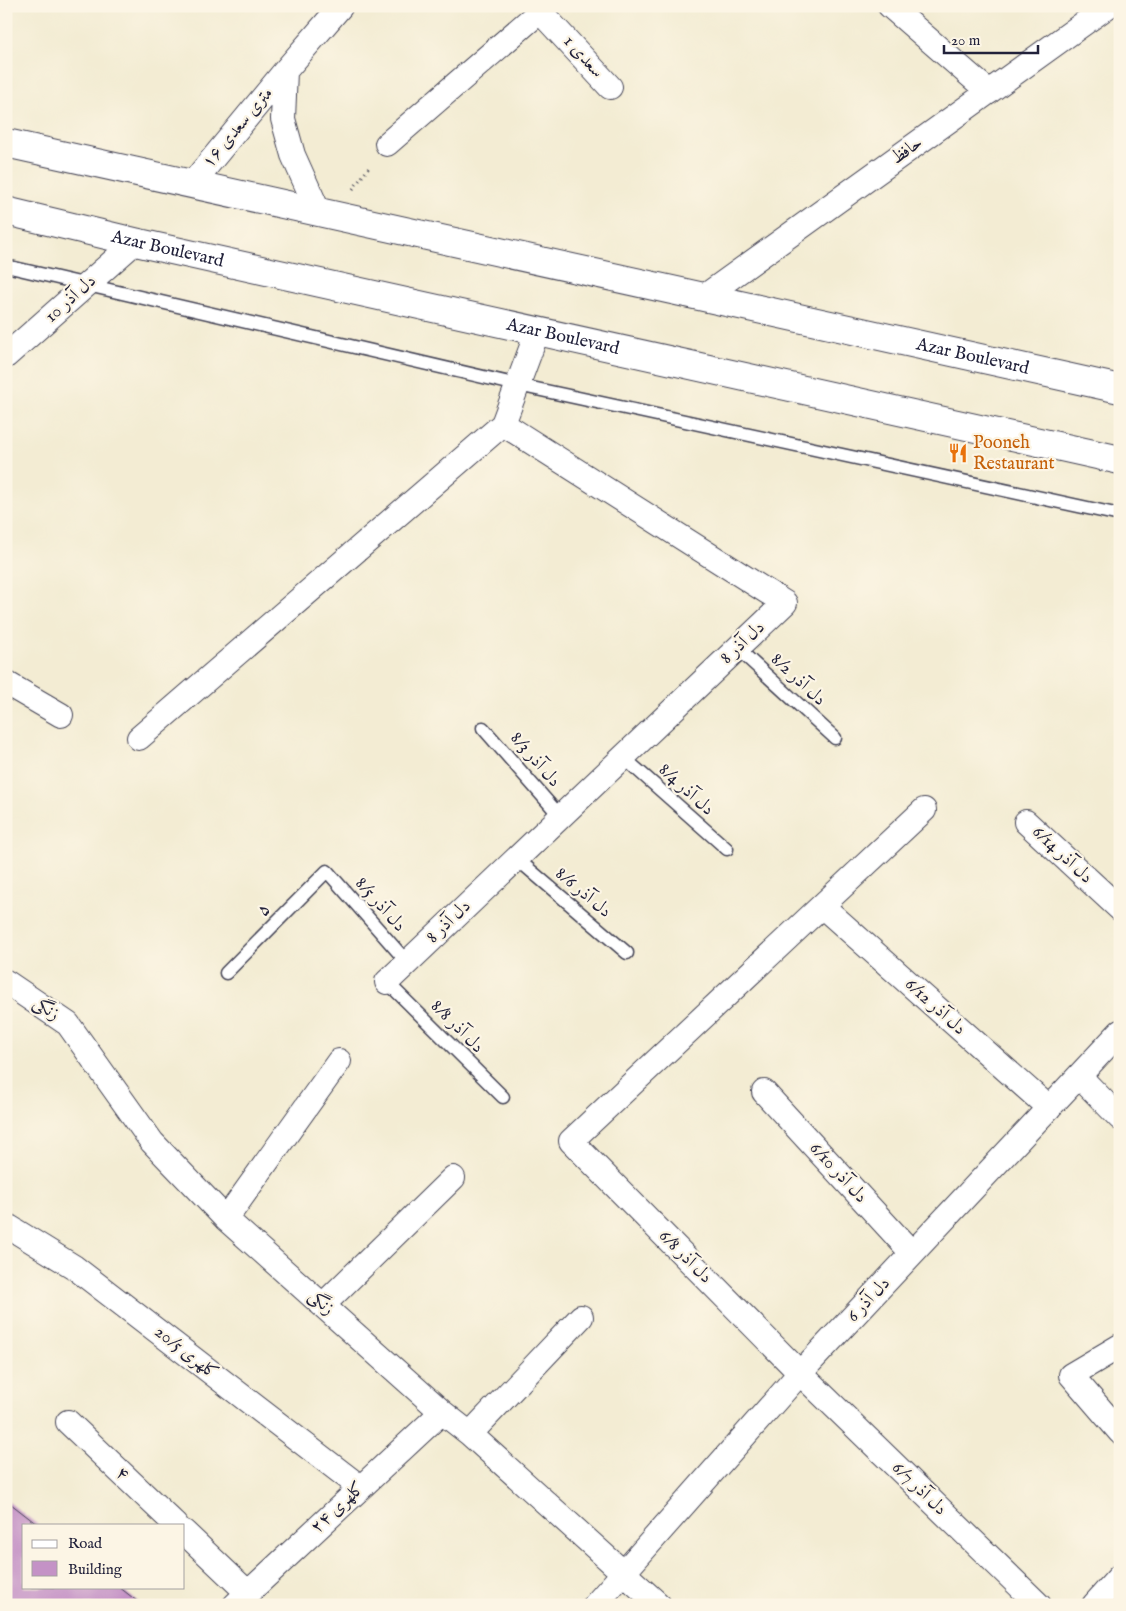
<svg xmlns="http://www.w3.org/2000/svg" width="1126" height="1611" viewBox="0 0 1126 1611" font-family="'IM FELL English',Amiri,serif">
	<rect width="100%" height="100%" fill="#fcf5e5"/>
	<filter id="ink" filterUnits="userSpaceOnUse"><feTurbulence type="fractalNoise" baseFrequency=".02" numOctaves="2"/><feDisplacementMap in="SourceGraphic" scale="10" xChannelSelector="R" yChannelSelector="G"/><feConvolveMatrix kernelMatrix="1 2 1 2 8 2 1 2 1" color-interpolation-filters="sRGB"/></filter>
	<filter id="wash" filterUnits="userSpaceOnUse"><feTurbulence type="fractalNoise" baseFrequency=".0096" numOctaves="4" result="noise"/><feDisplacementMap in="SourceGraphic" scale="20" xChannelSelector="R" yChannelSelector="G"/><feGaussianBlur stdDeviation="1.12" result="paint"/><feColorMatrix in="noise" values="0 0 0 0 0 0 0 0 0 0 0 0 0 0 0 0 0 1.4 0 .05"/><feComposite in="paint" operator="in"/></filter>
	<g filter="url(#wash)">
		<rect width="100%" height="100%" fill="#f3ecd3"/>
		<g id="blocks">
			<path fill="#c492c6" d="M 6,1500 L 38,1525 L 24,1525 L 24,1587 L 119,1587 L 142,1605 L 6,1605 Z"/>
		</g>
	</g>
	<g filter="url(#ink)">
		<use href="#blocks" fill-opacity="0" stroke="#414052" stroke-width="1"/>
		<g fill="none" stroke-linecap="round" stroke-linejoin="round">
			<defs>
				<path id="lane" d="M 6,266 L 518,385 L 1120,515
					M 737,648 L 835,738
					M 483,728 L 560,816
					M 623,757 L 727,849
					M 516,858 L 627,953
					M 226,973 L 327,871 L 407,962
					M 387,982 L 503,1097"/>
				<path id="street" d="M 535,6 L 610,87
					M 890,6 L 989,92
					M 285,71 L 283,119 L 293,155 L 319,213
					M 387,144 L 546,6
					M 191,185 L 285,71 L 341,6
					M 705,296 L 1108,6
					M 6,356 L 135,242
					M 6,683 L 61,715
					M 139,738 L 503,424
					M 924,810 L 571,1141 L 800,1373 L 1039,1605
					M 1026,822 L 1120,909
					M 822,906 L 1049,1108
					M 6,982 L 68,1024 L 152,1142 L 226,1219 L 442,1412 L 470,1434 L 659,1605
					M 387,982 L 785,603 L 503,424 L 538,330
					M 1079,1076 L 1120,1118
					M 764,1092 L 912,1253
					M 226,1219 L 339,1061
					M 6,1225 L 74,1267 L 360,1487
					M 323,1305 L 453,1178
					M 1120,1346 L 1071,1375 L 1120,1432
					M 68,1422 L 176,1525
					M 470,1434 L 581,1317
					M 184,1532 L 248,1593
					M 235,1605 L 442,1412
					M 595,1605 L 800,1373 L 1120,1032
					M 1094,1605 L 1120,1576"/>
				<g id="primary">
					<path id="s1" d="M 6,143 L 1120,389"/>
					<path id="s2" d="M 6,211 L 135,242 L 1120,460"/>
				</g>
			</defs>
			<use href="#lane" stroke="#414052" stroke-width="15"/>
			<use href="#street" stroke="#414052" stroke-width="26"/>
			<use href="#primary" stroke="#414052" stroke-width="30"/>
			<path stroke="#414052" stroke-width="3" stroke-dasharray="1 4" stroke-linecap="butt" d="M 353,189 L 370,166"/>
			<use href="#lane" stroke="#fff" stroke-width="12"/>
			<use href="#street" stroke="#fff" stroke-width="24"/>
			<use href="#primary" stroke="#fff" stroke-width="28"/>
		</g>
	</g>
	<defs>
		<symbol id="restaurant-bare" viewBox="-9 -9 18 18"><path d="M-5-6h1v4h1v-4h1v4h1v-4h1v5L-1.5 .5V6h-2V.5L-5-1ZM5-6V6H3V1.5H1.5Q1.5-4 5-6Z" fill="#e8710a" stroke="#fcf5e5" stroke-width="2.5" paint-order="stroke"/></symbol>
	</defs>
	<g fill-rule="evenodd">
		<use href="#restaurant-bare" x="944" y="439" width="28" height="28"/>
	</g>
	<g text-anchor="middle" dominant-baseline="central" stroke-width="4.5" stroke-linejoin="round" paint-order="stroke">
		<g font-size="18" fill="#22223b" stroke="#fcf5e5">
			<text transform="translate(583 57) rotate(48)">سعدی 1</text>
			<text transform="translate(238 128) rotate(-50)">۱۶ متری سعدی</text>
			<text transform="translate(907 151) rotate(-36)">حافظ</text>
			<text stroke="none"><textPath href="#s2" startOffset="166">Azar Boulevard</textPath></text>
			<text transform="translate(71 299) rotate(-42)">دل آذر 10</text>
			<text stroke="none"><textPath href="#s2" startOffset="571">Azar Boulevard</textPath></text>
			<text stroke="none"><textPath href="#s1" startOffset="990">Azar Boulevard</textPath></text>
			<text transform="translate(743 643) rotate(-43)">دل آذر 8</text>
			<text transform="translate(798 680) rotate(43)">دل آذر 8/2</text>
			<text transform="translate(535 760) rotate(49)">دل آذر 8/3</text>
			<text transform="translate(686 790) rotate(42)">دل آذر 8/4</text>
			<text transform="translate(1062 855) rotate(43)">دل آذر 6/14</text>
			<text transform="translate(583 893) rotate(40)">دل آذر 8/6</text>
			<text transform="translate(380 905) rotate(48)">دل آذر 8/5</text>
			<text transform="translate(264 910) rotate(-45)">۵</text>
			<text transform="translate(449 922) rotate(-44)">دل آذر 8</text>
			<text transform="translate(935 1007) rotate(42)">دل آذر 6/12</text>
			<text transform="translate(46 1009) rotate(34)">زنگی</text>
			<text transform="translate(457 1027) rotate(45)">دل آذر 8/8</text>
			<text transform="translate(838 1173) rotate(47)">دل آذر 6/10</text>
			<text transform="translate(685 1257) rotate(45)">دل آذر 6/8</text>
			<text transform="translate(869 1300) rotate(-47)">دل آذر 6</text>
			<text transform="translate(321 1303) rotate(42)">زنگی</text>
			<text transform="translate(186 1353) rotate(38)">کلهری 20/5</text>
			<text transform="translate(122 1474) rotate(43)">۴</text>
			<text transform="translate(919 1489) rotate(44)">دل آذر 6/7</text>
			<text transform="translate(338 1508) rotate(-43)">کلهری ۲۴</text>
		</g>
		<g font-size="18" fill="#c56008" stroke="#fcf5e5" text-anchor="start">
			<text x="973" y="443">Pooneh<tspan x="973" dy="21">Restaurant</tspan></text>
		</g>
	</g>
	<rect width="1126" height="1611" fill="none" stroke="#fcf5e5" stroke-width="25"/>
	<rect x="22" y="1524" width="162" height="65" fill="#fcf5e5" stroke="#a5a1a1"/>
	<rect x="32" y="1540" width="25" height="8" fill="#ffffff" stroke="#a5a1a1"/>
	<text x="68" y="1548" font-size="15" fill="#22223b">Road</text>
	<rect x="32" y="1561" width="25" height="15" fill="#c492c6" stroke="#a5a1a1"/>
	<text x="68" y="1574" font-size="15" fill="#22223b">Building</text>
	<path d="M944 45v8h94v-8" fill="none" stroke="#22223b" stroke-width="2.5"/>
	<text x="951" y="45" font-size="15" fill="#22223b" stroke="#fcf5e5" stroke-width="4" paint-order="stroke">20 m</text>
</svg>
